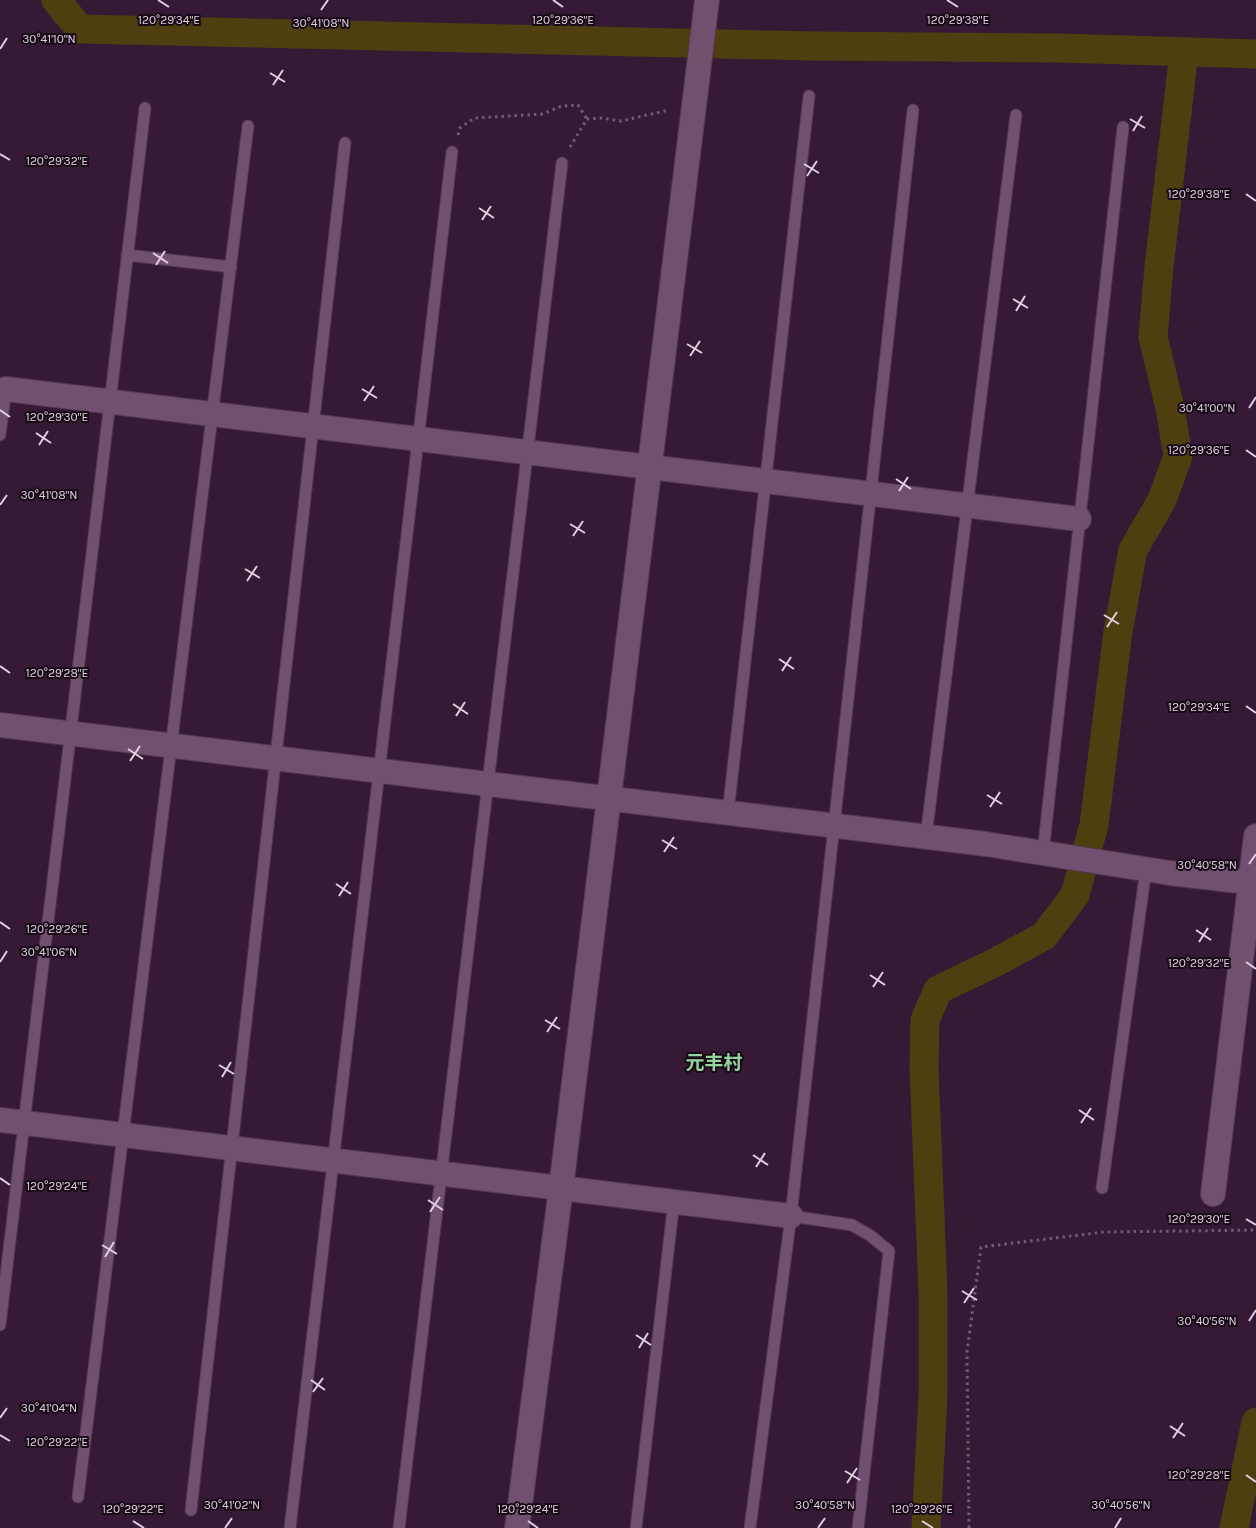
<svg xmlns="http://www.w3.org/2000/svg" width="1256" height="1528" viewBox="0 0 1256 1528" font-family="Karla,'Noto Sans SC',sans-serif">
	<rect width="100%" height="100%" fill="#361a35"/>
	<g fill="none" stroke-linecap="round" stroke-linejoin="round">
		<path stroke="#4f3e0f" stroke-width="29" d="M 56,0 L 80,29 L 812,46 L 1061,48 L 1256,54
			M 926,1528 L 933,1397 L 933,1293 L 924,1067 L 925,1020 L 938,990 L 996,962 L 1044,936 L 1075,895 L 1094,825 L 1118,631 L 1133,550 L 1162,500 L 1178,456 L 1170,408 L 1153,337 L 1159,267 L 1184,52
			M 1234,1528 L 1256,1422"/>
		<defs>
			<path id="lane" d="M 127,255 L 231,267
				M 0,435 L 6,389
				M 728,813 L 809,96
				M 926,837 L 1016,115
				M 1043,853 L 1123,127
				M 1102,1188 L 1146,869
				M 791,1216 L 852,1225 L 871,1236 L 889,1251 L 858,1528
				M 0,1325 L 145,108
				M 78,1497 L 248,126
				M 191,1510 L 345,143
				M 290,1528 L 452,152
				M 399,1528 L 562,163
				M 636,1528 L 674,1201
				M 750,1528 L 791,1216 L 913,110"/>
			<path id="street" d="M 6,389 L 1079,519
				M 0,725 L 986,844 L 1170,873 L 1256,883
				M 0,1120 L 791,1216
				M 1213,1194 L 1256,836
				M 517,1528 L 561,1188 L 707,0"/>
		</defs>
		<use href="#lane" stroke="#50384f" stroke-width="13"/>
		<use href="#street" stroke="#50384f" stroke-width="26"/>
		<path stroke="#735b72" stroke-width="3" stroke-dasharray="2.5 4" stroke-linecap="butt" d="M 458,135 L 460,128 L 474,118 L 543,114 L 562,106 L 578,105 L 587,119
			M 570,147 L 587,119 L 602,118 L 621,121 L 669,110
			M 969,1528 L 967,1352 L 981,1247 L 1104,1232 L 1256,1230"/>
		<use href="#lane" stroke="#70506e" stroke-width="11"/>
		<use href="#street" stroke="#70506e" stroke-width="24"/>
	</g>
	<path fill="none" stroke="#e1cedf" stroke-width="2" d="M 158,0 L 169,7M 553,0 L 563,7M 947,0 L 958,7M 321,10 L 328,0M 0,49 L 7,38M 270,73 L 285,82M 273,85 L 283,70M 1130,119 L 1145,128M 1133,131 L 1142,116M 0,154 L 10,160M 804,164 L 819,173M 807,176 L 817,161M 1246,194 L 1256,201M 479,208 L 494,218M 482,220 L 491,206M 153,253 L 168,263M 156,265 L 165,251M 1013,299 L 1028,308M 1016,311 L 1025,296M 687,344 L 702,353M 690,356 L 700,341M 362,389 L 377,398M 364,401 L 374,386M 1249,408 L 1256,397M 0,410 L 10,417M 36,433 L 51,443M 39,445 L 48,431M 1246,450 L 1256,457M 896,479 L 911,489M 899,491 L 908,477M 0,505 L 7,495M 570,524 L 585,533M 573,536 L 583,521M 245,569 L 260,578M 247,581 L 257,566M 1104,615 L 1119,624M 1107,627 L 1117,612M 779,659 L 794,669M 0,666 L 10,673M 782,671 L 791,657M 453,704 L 468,714M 1246,706 L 1256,713M 456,716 L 465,702M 128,749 L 143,759M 130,761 L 140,746M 987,795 L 1002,804M 990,807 L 1000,792M 662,840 L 677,849M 664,852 L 674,837M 1249,864 L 1256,854M 336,884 L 351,894M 339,896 L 348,882M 0,922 L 10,929M 1196,930 L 1211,940M 1199,942 L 1208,928M 0,962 L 7,951M 1246,962 L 1256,969M 870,975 L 885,985M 873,987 L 883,972M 545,1020 L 560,1029M 547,1032 L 557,1017M 219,1065 L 234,1074M 222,1077 L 231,1062M 1079,1110 L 1094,1120M 1081,1123 L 1091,1108M 753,1155 L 768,1165M 756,1167 L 765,1153M 0,1178 L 10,1185M 428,1200 L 443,1210M 430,1212 L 440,1197M 1246,1219 L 1256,1225M 102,1245 L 117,1254M 105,1257 L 114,1242M 962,1291 L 977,1300M 964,1303 L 974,1288M 1249,1321 L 1256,1310M 636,1335 L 651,1345M 639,1348 L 648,1333M 311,1380 L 325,1390M 313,1392 L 323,1378M 0,1418 L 7,1408M 1170,1426 L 1185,1436M 0,1435 L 10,1441M 1173,1438 L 1183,1423M 845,1471 L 860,1480M 1246,1475 L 1256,1482M 847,1483 L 857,1468M 133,1521 L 144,1528M 528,1521 L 538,1528M 922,1521 L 933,1528M 225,1528 L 232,1518M 818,1528 L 825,1518M 1115,1528 L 1121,1518"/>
	<g text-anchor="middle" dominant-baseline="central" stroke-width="4" stroke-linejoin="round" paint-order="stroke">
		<g font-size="19" font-weight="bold" fill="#94d49e" stroke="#160a16">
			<text x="714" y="1063">元丰村</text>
		</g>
	</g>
	<g font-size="12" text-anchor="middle" fill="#e1cedf" stroke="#160a16" stroke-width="4" stroke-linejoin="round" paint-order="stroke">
		<text x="169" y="24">120°29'34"E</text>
		<text x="563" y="24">120°29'36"E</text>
		<text x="958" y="24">120°29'38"E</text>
		<text x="321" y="27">30°41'08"N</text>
		<text x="49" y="43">30°41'10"N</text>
		<text x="57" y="165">120°29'32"E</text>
		<text x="1199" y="198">120°29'38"E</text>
		<text x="1207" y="412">30°41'00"N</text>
		<text x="57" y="421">120°29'30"E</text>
		<text x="1199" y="454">120°29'36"E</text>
		<text x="49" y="499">30°41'08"N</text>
		<text x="57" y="677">120°29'28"E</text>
		<text x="1199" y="711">120°29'34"E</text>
		<text x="1207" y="869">30°40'58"N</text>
		<text x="57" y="933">120°29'26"E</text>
		<text x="49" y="956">30°41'06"N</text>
		<text x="1199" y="967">120°29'32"E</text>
		<text x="57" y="1190">120°29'24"E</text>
		<text x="1199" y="1223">120°29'30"E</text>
		<text x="1207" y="1325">30°40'56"N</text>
		<text x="49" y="1412">30°41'04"N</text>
		<text x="57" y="1446">120°29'22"E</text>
		<text x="1199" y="1479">120°29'28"E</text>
		<text x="232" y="1509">30°41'02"N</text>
		<text x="825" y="1509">30°40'58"N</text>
		<text x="1121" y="1509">30°40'56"N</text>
		<text x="133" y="1513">120°29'22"E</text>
		<text x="528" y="1513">120°29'24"E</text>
		<text x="922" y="1513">120°29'26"E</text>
	</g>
</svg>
